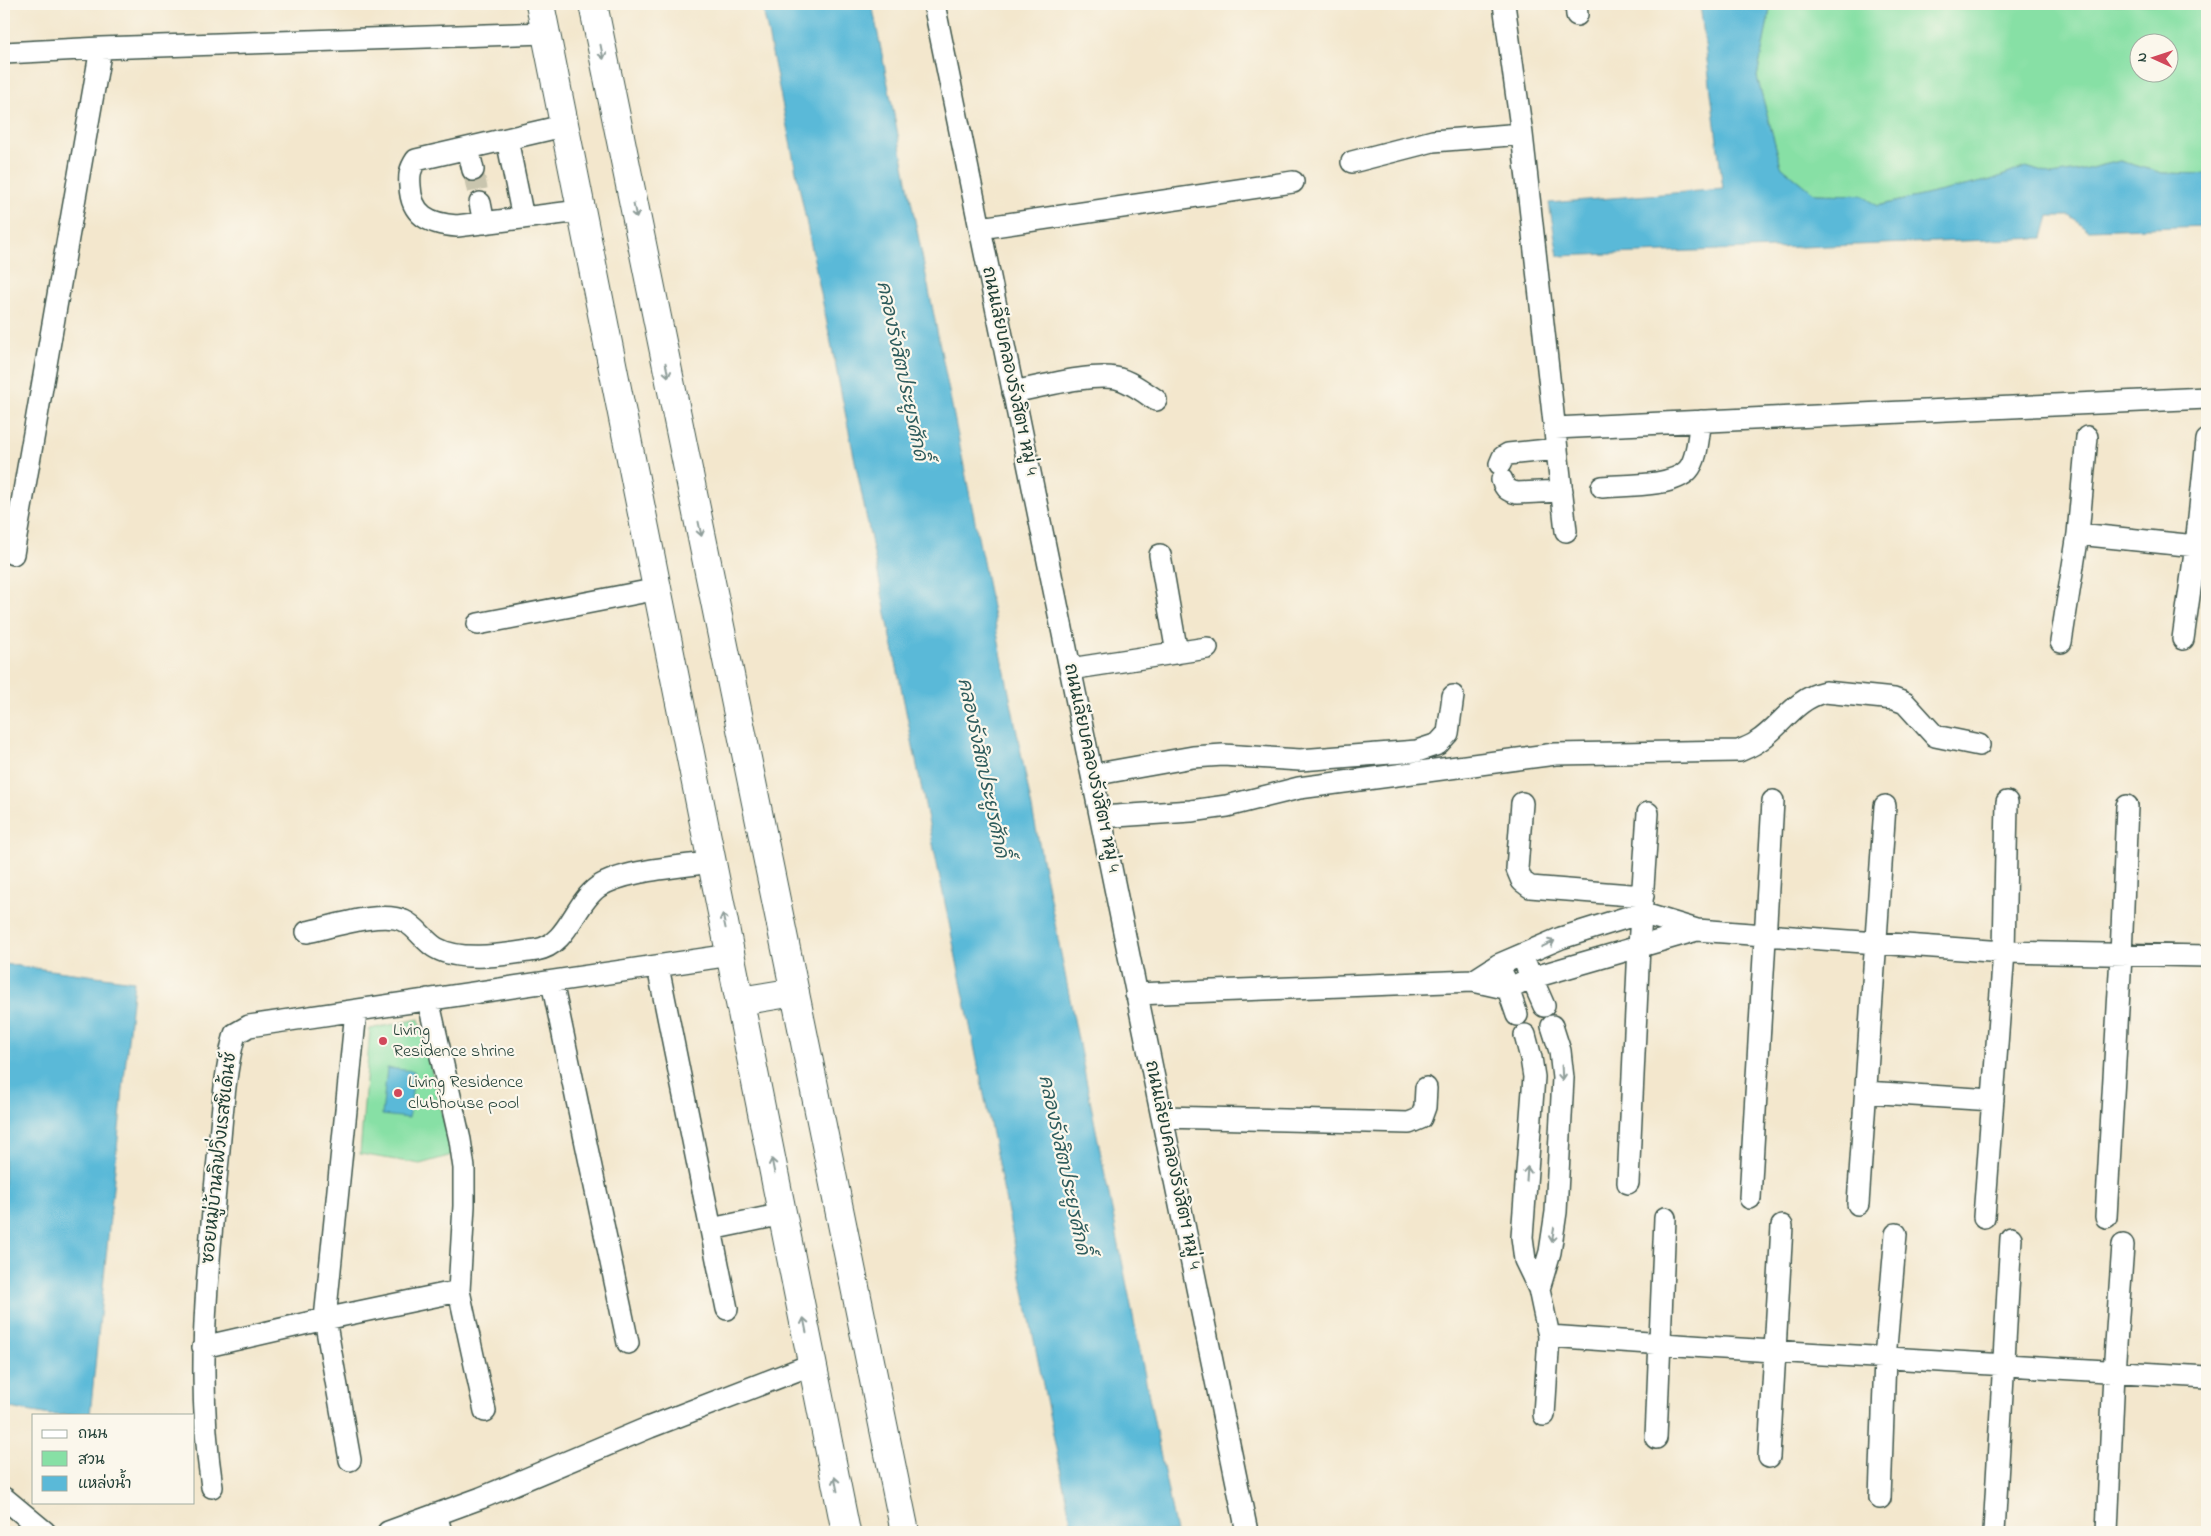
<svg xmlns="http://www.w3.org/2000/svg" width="2211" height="1536" viewBox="0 0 2211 1536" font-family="'Indie Flower','Playpen Sans Thai',sans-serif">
	<rect width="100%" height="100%" fill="#fbf7ec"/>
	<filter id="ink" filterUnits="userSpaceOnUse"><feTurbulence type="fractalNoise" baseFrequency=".02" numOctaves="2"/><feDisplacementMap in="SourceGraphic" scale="10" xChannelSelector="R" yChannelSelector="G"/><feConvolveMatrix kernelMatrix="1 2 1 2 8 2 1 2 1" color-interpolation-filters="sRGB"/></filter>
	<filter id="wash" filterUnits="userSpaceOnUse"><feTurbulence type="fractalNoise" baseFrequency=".0096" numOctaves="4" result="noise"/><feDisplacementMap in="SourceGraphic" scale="20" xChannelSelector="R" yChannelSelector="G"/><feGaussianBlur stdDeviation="1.12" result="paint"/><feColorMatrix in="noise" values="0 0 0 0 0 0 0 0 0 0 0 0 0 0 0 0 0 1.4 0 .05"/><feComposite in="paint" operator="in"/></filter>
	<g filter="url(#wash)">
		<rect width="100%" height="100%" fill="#f3e7cd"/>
		<path fill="#87e0a5" stroke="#538e6c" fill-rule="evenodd" d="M 1771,4 L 2207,4 L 2207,174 L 2162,173 L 2120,161 L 2079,171 L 2052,175 L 2026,167 L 1991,180 L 1877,206 L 1862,195 L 1815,194 L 1781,166 L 1757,77 ZM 2138,42 L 2168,42 L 2168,72 L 2138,72 Z
			M 419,1019 L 452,1155 L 420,1164 L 360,1154 L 370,1029 Z"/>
		<path fill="#5ab9d8" stroke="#3c7b86" d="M 762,4 L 872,4 L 1176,1532 L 1073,1532 Z
			M 1700,4 L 1771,4 L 1757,77 L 1781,166 L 1815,194 L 1862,195 L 1877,206 L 1991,180 L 2026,167 L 2052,175 L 2079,171 L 2120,161 L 2162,173 L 2207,174 L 2207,226 L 2088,230 L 2070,216 L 2049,216 L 2043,238 L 1558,256 L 1549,203 L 1723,189 Z
			M 4,964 L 134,981 L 90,1415 L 50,1415 L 4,1407 Z
			M 387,1068 L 414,1071 L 409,1118 L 382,1115 Z"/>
	</g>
	<g filter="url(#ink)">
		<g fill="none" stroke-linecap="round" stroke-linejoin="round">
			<path stroke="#c9c5ae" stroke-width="21" stroke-dasharray="21 11" stroke-linecap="butt" d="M 473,170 L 480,203"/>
			<defs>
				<path id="minor" d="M 934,4 L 1247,1532
					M 1504,4 L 1522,134 L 1566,531
					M 1576,4 L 1577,15
					M 4,53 L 101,48 L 545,33
					M 563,126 L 416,160 C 410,169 409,175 410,186 C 411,215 429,224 457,226 L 580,211
					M 507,139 L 523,218
					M 468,148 L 473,170
					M 1352,162 L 1433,141 L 1522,134
					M 480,203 L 484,223
					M 980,228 L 1293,182
					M 1013,392 C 1040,387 1090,373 1116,378 C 1130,381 1144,392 1156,400
					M 1555,428 L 2207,398
					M 1500,464 L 1503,457 L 1508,454 L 1557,449
					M 1502,480 C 1505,489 1508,491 1517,493 L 1562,491
					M 1602,487 C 1624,485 1673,487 1688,470 C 1698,459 1698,435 1701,421
					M 2078,534 L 2196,546 L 2207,548
					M 13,554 L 101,48
					M 1160,555 L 1177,653
					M 478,624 L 658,589
					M 2183,639 L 2196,546 L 2207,440
					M 2061,642 L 2078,534 L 2087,437
					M 1070,669 L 1207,648
					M 1092,775 L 1193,757 L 1223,755 L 1300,760 L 1417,751 L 1438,744 L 1448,733 L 1453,696
					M 1522,803 L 1517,869 L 1522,881 L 1530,887 L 1643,896
					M 1101,817 L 1191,811 L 1227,806 L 1299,788 L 1555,754 L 1739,751 C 1745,748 1752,746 1757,742 C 1781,727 1795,698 1825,692 L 1894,699 L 1905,703 L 1935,736 L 1979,745
					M 307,932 C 331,927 382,910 404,921 C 416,926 424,941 436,948 C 462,963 507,954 536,950 C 568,945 574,904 598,887 C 624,870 680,867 712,862
					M 1526,965 L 1544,1006
					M 658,967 L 727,1309
					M 1504,977 L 1517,1015
					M 1473,981 L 1498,965 L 1561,938 L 1641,913 L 1697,930 L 1764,935 L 2004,952 L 2207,956
					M 552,982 L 628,1343
					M 1136,994 L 1473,981 L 1509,989 L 1531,978 L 1697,930
					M 428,999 L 460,1140 L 464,1168 L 464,1206 L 459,1291 L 485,1411
					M 1525,1035 L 1531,1058 L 1534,1077 L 1522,1237 L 1525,1260 L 1539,1289 L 1549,1336 L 1706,1347 L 2207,1377
					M 1865,1092 L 1993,1100
					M 1162,1117 L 1409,1123 L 1421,1118 L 1425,1107 L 1426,1088
					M 1628,1183 L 1639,946 L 1648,813
					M 1750,1198 L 1773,801
					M 1858,1204 L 1885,806
					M 1984,1217 L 2004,952 L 2007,802
					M 2106,1217 L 2121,956 L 2127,806
					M 711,1229 L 783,1214
					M 1539,1289 L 1550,1252 L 1556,1212 L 1563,1078 L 1560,1051 L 1552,1026
					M 203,1347 L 325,1319 L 459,1291
					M 1544,1415 L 1549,1336
					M 1656,1438 L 1665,1218
					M 1769,1457 L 1782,1226
					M 350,1460 L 325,1319 L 356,1011
					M 212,1487 C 196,1381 207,1275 217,1169 C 222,1125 223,1077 235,1034 L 249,1026 L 731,955
					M 4,1498 L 45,1532
					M 1880,1498 L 1885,1358 L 1896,1234
					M 436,1514 L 441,1532
					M 388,1532 L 481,1498 L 650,1427 L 813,1364
					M 1994,1532 L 2011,1238
					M 2107,1532 L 2114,1372 L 2123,1245"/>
				<path id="major" d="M 540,4 L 846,1532
					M 593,4 L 905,1532
					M 740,1001 L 795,992"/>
			</defs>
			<use href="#minor" stroke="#3f564b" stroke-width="24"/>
			<use href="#major" stroke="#3f564b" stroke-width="30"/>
			<use href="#minor" stroke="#fff" stroke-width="21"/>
			<use href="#major" stroke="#fff" stroke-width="28"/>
		</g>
		<defs><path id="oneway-shaft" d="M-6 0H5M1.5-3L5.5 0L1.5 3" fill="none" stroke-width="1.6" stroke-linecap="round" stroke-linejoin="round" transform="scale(1.25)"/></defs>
		<g stroke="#8f9e9a">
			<use href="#oneway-shaft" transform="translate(602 52) rotate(78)"/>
			<use href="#oneway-shaft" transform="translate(635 211) rotate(78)"/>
			<use href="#oneway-shaft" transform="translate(667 370) rotate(78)"/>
			<use href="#oneway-shaft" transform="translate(700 529) rotate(78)"/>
			<use href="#oneway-shaft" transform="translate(724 921) rotate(-102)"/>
			<use href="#oneway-shaft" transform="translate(1548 944) rotate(-25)"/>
			<use href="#oneway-shaft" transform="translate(1562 1073) rotate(87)"/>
			<use href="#oneway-shaft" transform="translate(773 1166) rotate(-101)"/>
			<use href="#oneway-shaft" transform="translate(1527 1174) rotate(-86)"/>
			<use href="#oneway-shaft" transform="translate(1553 1235) rotate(98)"/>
			<use href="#oneway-shaft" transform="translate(805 1325) rotate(-101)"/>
			<use href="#oneway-shaft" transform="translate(836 1484) rotate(-101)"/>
		</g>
	</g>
	<g fill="#d1495b" stroke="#fbf7ec" stroke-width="2">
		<circle cx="383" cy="1041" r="5"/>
		<circle cx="398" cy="1093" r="5"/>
	</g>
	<g text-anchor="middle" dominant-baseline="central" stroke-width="4.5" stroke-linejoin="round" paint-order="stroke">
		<g font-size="18" fill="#1f3d34" stroke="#fbf7ec">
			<text transform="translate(1009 371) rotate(78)">ถนนเลียบคลองรังสิตฯ หมู่ 4</text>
			<text transform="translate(1091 768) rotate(78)">ถนนเลียบคลองรังสิตฯ หมู่ 4</text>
			<text transform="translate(220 1158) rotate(-84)">ซอยหมู่บ้านลิฟวิ่งเรสซิเด้นซ์</text>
			<text transform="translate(1172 1165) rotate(78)">ถนนเลียบคลองรังสิตฯ หมู่ 4</text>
		</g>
		<g font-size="18" fill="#1f3d34" stroke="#fbf7ec" text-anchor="start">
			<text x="393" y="1031">Living<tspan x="393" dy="21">Residence shrine</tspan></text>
			<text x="408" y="1083">Living Residence<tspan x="408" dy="21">clubhouse pool</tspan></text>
		</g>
		<g font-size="19" font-style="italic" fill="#2e5c5d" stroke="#fbf7ec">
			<text transform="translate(901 371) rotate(78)">คลองรังสิตประยูรศักดิ์</text>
			<text transform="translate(982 768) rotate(78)">คลองรังสิตประยูรศักดิ์</text>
			<text transform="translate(1063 1165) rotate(78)">คลองรังสิตประยูรศักดิ์</text>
		</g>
	</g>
	<rect width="2211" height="1536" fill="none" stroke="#fbf7ec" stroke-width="20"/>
	<rect x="32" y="1414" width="162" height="90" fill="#fbf7ec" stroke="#a3ada2"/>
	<rect x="42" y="1430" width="25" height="8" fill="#ffffff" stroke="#a3ada2"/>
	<text x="78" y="1438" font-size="15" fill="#1f3d34">ถนน</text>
	<rect x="42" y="1451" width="25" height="15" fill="#87e0a5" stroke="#a3ada2"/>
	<text x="78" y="1464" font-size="15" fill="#1f3d34">สวน</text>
	<rect x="42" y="1476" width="25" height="15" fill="#5ab9d8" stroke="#a3ada2"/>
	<text x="78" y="1488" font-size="15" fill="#1f3d34">แหล่งน้ำ</text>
	<g transform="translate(2154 58) rotate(273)"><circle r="24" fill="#fbf7ec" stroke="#a3ada2"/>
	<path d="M0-4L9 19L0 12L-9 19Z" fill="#d1495b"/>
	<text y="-8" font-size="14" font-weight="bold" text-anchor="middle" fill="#1f3d34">N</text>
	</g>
</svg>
